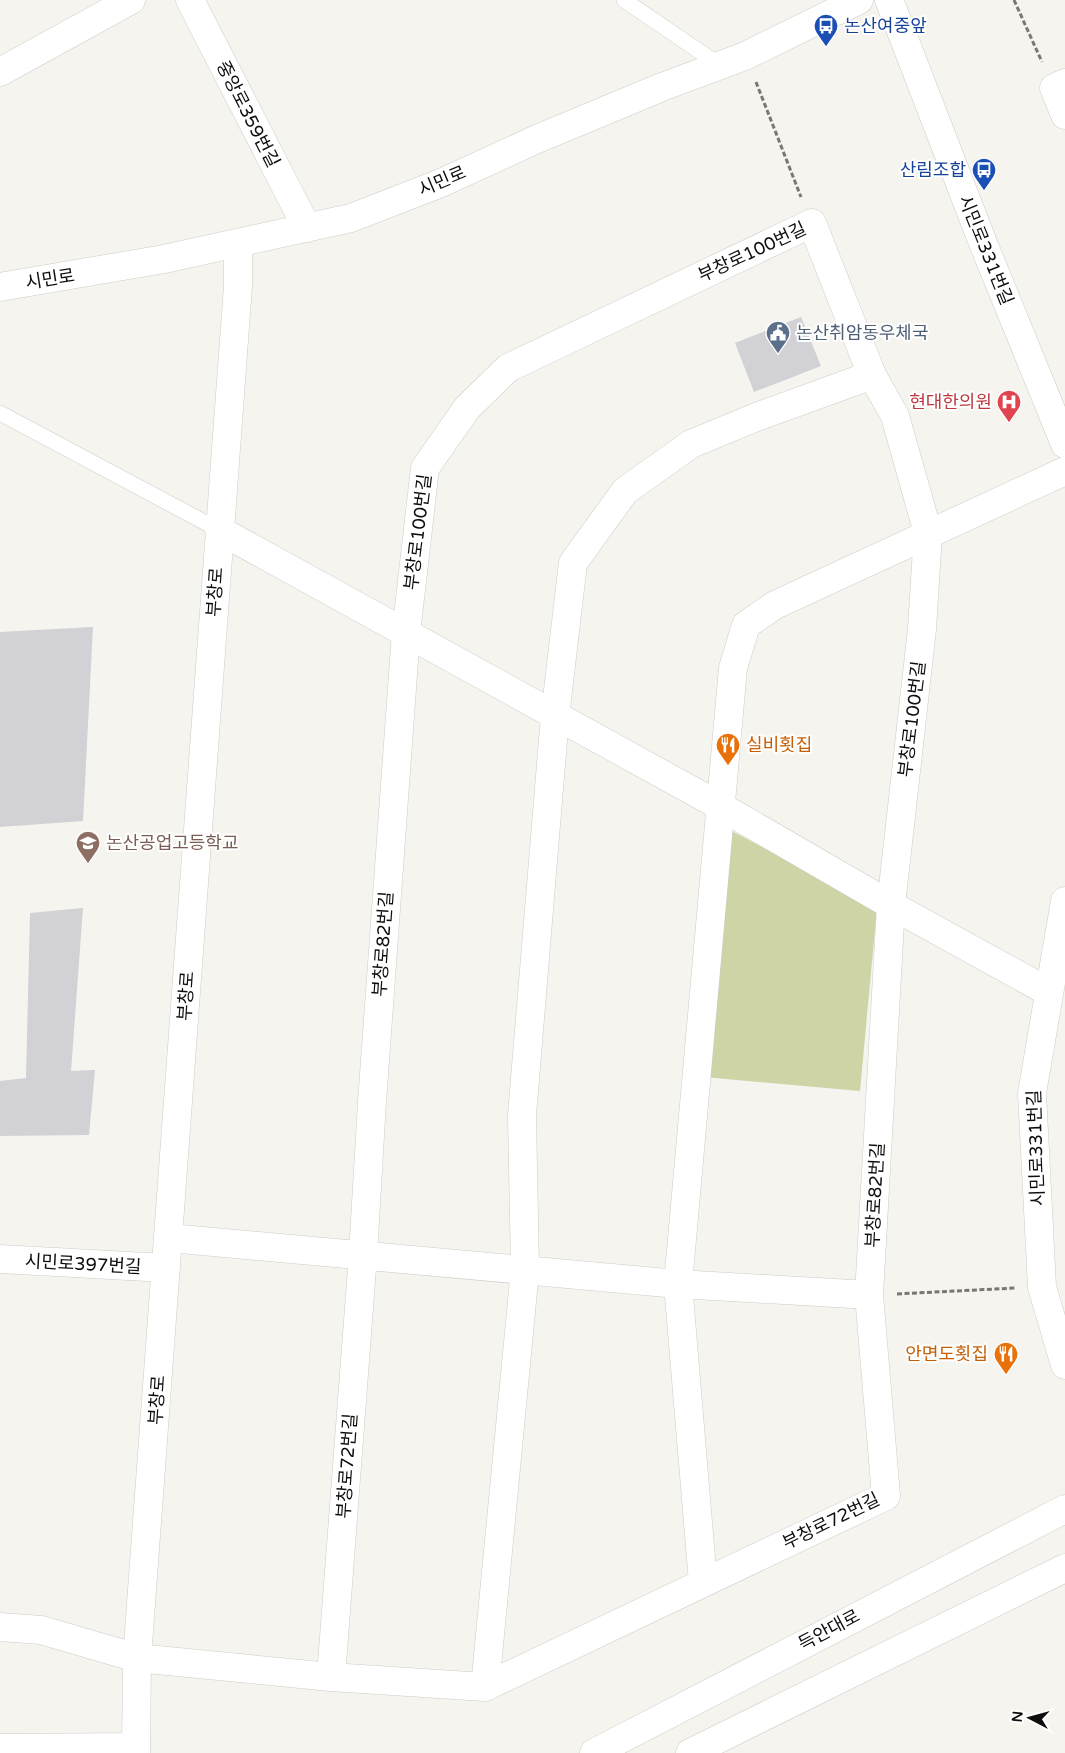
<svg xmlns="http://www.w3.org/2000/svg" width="1065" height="1753" viewBox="0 0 1065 1753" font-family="'Varela Round','Noto Sans KR',sans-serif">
	<rect width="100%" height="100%" fill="#f6f4ef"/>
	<path fill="#cfd4a6" d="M 728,829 L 877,908 L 860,1091 L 704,1077 Z"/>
	<path fill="#d1d1d6" d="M 801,317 L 821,366 L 754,392 L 735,343 Z
		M 93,627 L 83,821 L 0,827 L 0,632 Z
		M 83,908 L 71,1071 L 95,1070 L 89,1135 L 0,1136 L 0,1081 L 26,1078 L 30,913 Z"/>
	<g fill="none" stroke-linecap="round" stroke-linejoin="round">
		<defs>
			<path id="lane" d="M 624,0 L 718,64
				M 0,413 L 219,530"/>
			<path id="street" d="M 190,0 L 307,228
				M 889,0 L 983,243 L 1065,444
				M 0,72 L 131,0
				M 1065,83 L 1054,88 L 1065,115
				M 0,287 L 164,259 L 351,218 L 441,183 L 537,139 L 662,87 L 745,56 L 859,0
				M 219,530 L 720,806 L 891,905 L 1049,992
				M 1065,901 L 1032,1093 L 1042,1287 L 1065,1365
				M 169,1238 L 678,1284 L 869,1295
				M 0,1259 L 166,1268
				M 703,1582 L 678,1284 L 733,668 L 746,625 L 775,605 L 1065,471
				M 0,1627 L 41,1630 L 137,1658 L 331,1677 L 485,1687 L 886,1496 L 869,1295 L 891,905 L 922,629 L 928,533 L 895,416 L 872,375 L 812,223 L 508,368 L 467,408 L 425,468 L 406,633 L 372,1102 L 363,1255 L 331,1677
				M 485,1687 L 525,1270 L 522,1115 L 555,716 L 573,563 L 625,491 L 691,444 L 759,416 L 872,375
				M 0,1748 L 136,1747
				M 136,1753 L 137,1658 L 238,286 L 238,244"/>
			<path id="secondary" d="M 594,1753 L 1065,1509
				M 690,1753 L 1065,1568"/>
		</defs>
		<use href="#lane" stroke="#ceccc8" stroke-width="16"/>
		<use href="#street" stroke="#ceccc8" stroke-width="29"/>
		<use href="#secondary" stroke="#ceccc8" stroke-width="29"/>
		<path stroke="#787774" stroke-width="3" stroke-dasharray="5 2.5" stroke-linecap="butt" d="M 1014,0 L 1042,62
			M 756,82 L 801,197
			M 897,1294 L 1016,1288"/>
		<use href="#lane" stroke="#fff" stroke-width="15"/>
		<use href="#street" stroke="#fff" stroke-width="28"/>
		<use href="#secondary" stroke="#fff" stroke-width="28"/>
	</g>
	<defs>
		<symbol id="bus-pin" viewBox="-11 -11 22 30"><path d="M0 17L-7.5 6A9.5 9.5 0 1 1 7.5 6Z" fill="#1a4fb4" stroke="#fff"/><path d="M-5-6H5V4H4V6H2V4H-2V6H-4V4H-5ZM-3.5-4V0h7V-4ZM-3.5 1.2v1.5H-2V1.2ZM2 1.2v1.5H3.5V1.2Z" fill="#fff"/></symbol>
		<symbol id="civic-pin" viewBox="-11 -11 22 30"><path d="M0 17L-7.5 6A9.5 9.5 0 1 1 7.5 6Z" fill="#5c6f8a" stroke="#fff"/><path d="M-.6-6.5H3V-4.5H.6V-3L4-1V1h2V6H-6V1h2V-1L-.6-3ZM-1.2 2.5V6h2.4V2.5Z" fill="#fff"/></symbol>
		<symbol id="hospital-pin" viewBox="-11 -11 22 30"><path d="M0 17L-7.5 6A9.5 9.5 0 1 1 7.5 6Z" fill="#e0444e" stroke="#fff"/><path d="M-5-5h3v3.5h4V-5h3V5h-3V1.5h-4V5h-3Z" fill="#fff"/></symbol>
		<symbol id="restaurant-pin" viewBox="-11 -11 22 30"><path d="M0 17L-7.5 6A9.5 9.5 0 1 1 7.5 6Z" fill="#e8710a" stroke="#fff"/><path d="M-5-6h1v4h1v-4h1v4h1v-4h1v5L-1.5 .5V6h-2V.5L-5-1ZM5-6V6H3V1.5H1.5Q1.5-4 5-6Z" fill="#fff"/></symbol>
		<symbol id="school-pin" viewBox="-11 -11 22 30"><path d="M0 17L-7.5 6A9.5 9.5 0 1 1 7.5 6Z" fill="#8d6e63" stroke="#fff"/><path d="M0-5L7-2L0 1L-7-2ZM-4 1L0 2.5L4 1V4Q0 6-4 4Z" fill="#fff"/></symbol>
	</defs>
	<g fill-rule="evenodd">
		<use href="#bus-pin" x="812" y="12" width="28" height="38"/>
		<use href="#bus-pin" x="970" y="156" width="28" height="38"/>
		<use href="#civic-pin" x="764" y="319" width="28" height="38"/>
		<use href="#hospital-pin" x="995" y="388" width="28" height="38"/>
		<use href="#restaurant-pin" x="714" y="731" width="28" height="38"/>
		<use href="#school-pin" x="74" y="829" width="28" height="38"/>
		<use href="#restaurant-pin" x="992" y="1340" width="28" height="38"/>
	</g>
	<g text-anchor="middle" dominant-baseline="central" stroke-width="4" stroke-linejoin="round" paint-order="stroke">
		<g font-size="18" fill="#164399" stroke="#fff" text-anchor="start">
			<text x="844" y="26">논산여중앞</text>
			<text x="966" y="170" text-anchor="end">산림조합</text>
		</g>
		<g font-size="18" fill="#0f0e0c" stroke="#fff">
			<text transform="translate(248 114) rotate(63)">중앙로359번길</text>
			<text transform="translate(442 181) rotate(-23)">시민로</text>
			<text transform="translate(986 250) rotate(68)">시민로331번길</text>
			<text transform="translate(752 252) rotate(-25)">부창로100번길</text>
			<text transform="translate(50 279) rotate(-9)">시민로</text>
			<text transform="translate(418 532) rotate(-83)">부창로100번길</text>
			<text transform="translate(215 592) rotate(-86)">부창로</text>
			<text transform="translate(912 719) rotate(-83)">부창로100번길</text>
			<text transform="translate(383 944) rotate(-86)">부창로82번길</text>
			<text transform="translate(186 996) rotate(-86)">부창로</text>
			<text transform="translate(1036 1148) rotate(-92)">시민로331번길</text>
			<text transform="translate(875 1195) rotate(-87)">부창로82번길</text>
			<text transform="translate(83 1264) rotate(3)">시민로397번길</text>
			<text transform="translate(157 1400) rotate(-86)">부창로</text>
			<text transform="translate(347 1466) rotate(-86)">부창로72번길</text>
			<text transform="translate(831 1521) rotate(-26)">부창로72번길</text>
			<text transform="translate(829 1630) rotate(-28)">득안대로</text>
		</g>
		<g font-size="18" fill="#4e5e75" stroke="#fff" text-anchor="start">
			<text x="796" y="333">논산취암동우체국</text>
		</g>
		<g font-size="18" fill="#be3a42" stroke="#fff" text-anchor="end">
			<text x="992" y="402">현대한의원</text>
		</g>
		<g font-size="18" fill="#c56008" stroke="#fff" text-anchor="start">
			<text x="746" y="745">실비횟집</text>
			<text x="988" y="1354" text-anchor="end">안면도횟집</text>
		</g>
		<g font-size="18" fill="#785e54" stroke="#fff" text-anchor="start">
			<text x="106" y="843">논산공업고등학교</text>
		</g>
	</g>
	<g transform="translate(1030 1718) rotate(276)" stroke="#ffffff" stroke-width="4" paint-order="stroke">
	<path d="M0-4L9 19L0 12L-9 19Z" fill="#0f0e0c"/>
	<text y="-8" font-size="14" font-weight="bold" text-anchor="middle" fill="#0f0e0c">N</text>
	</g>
</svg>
